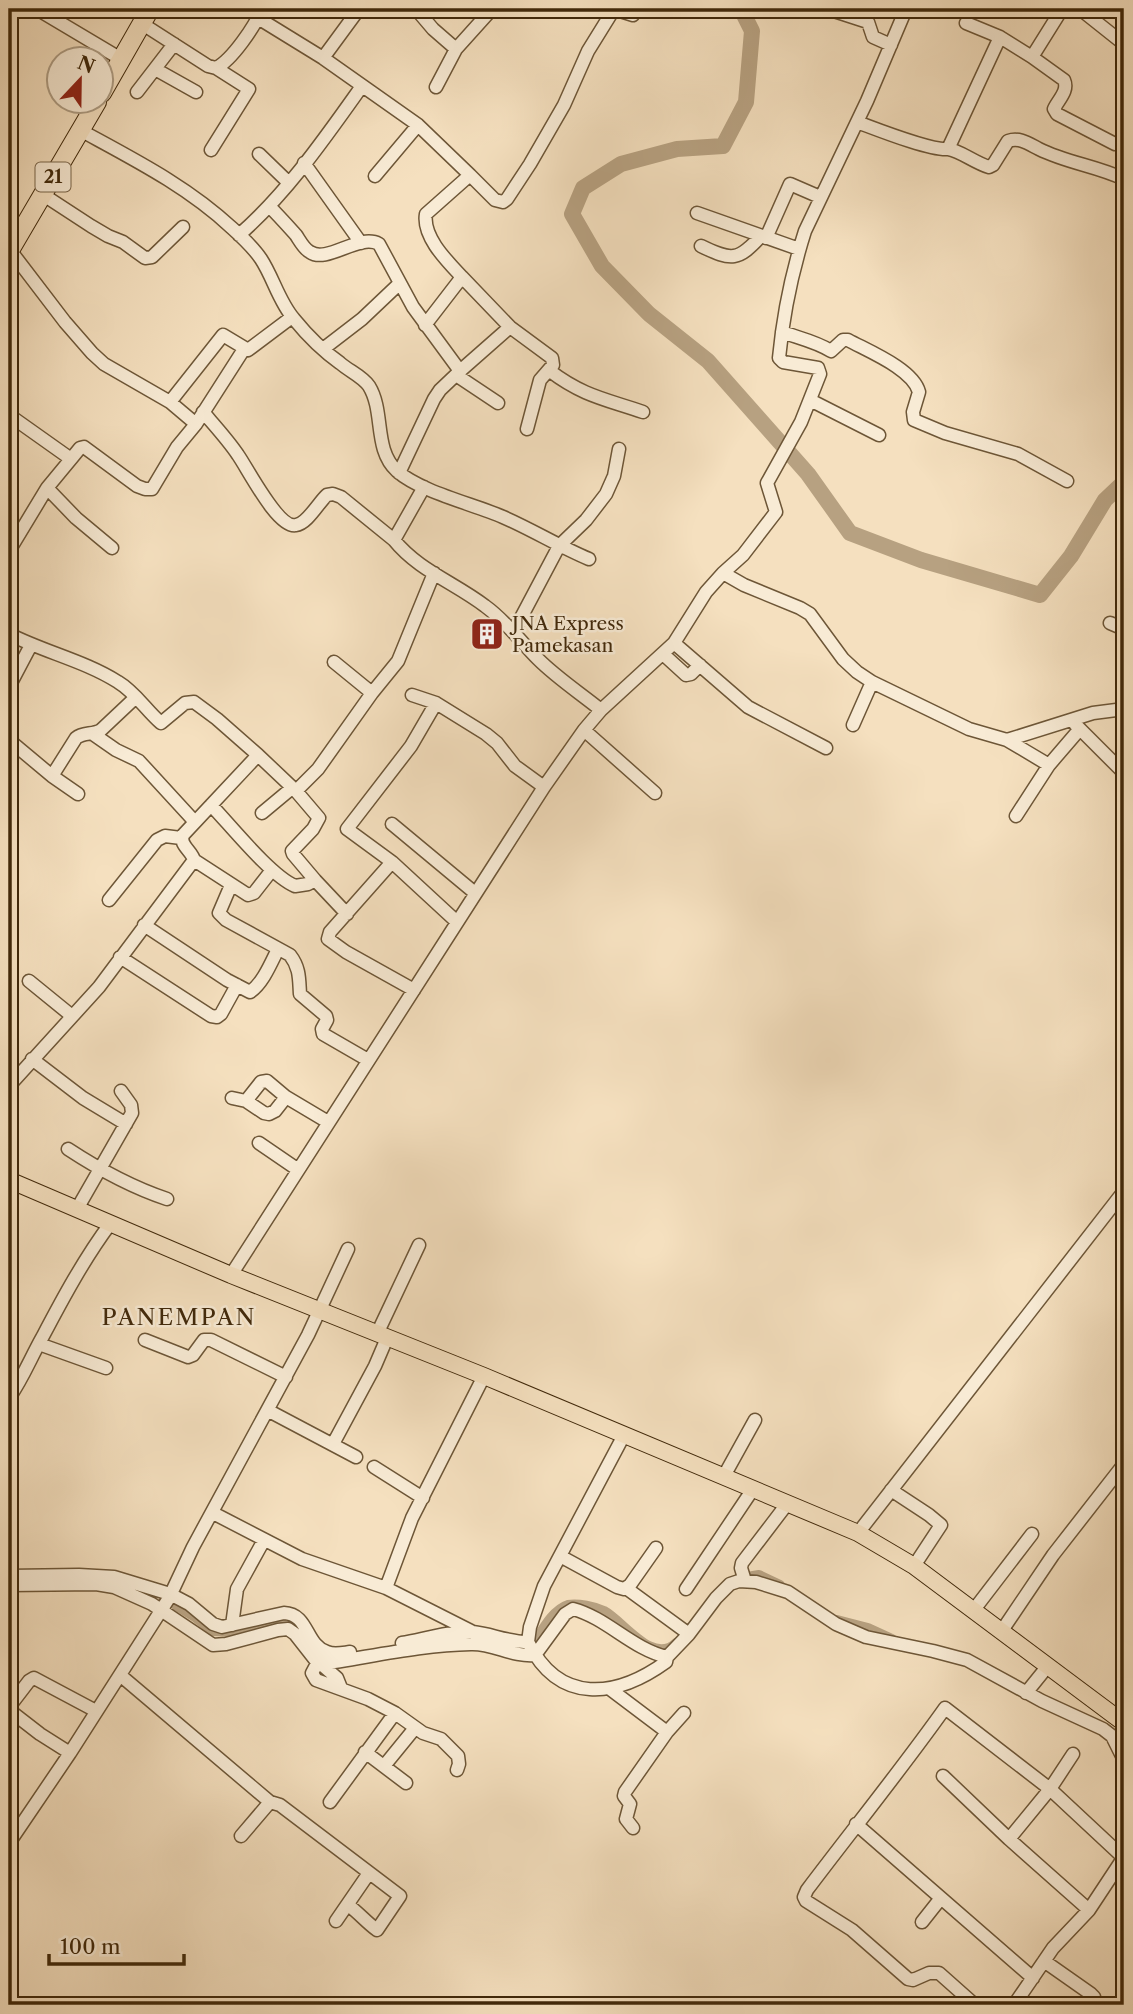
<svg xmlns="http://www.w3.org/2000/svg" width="1133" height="2014" viewBox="0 0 1133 2014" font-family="'Libre Caslon Text',serif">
	<rect width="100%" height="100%" fill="#f5e0bf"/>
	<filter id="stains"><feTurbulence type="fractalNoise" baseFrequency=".00286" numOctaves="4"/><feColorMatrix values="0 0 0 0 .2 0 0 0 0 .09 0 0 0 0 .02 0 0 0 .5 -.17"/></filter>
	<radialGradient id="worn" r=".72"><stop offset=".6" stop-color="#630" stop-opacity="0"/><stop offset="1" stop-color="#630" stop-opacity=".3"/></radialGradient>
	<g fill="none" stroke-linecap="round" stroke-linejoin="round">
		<path stroke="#b7a181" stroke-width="10" d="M 741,1578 L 759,1575 L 780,1585
			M 164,1598 L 195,1617 L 213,1631 L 238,1632 L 282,1620 L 296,1626 L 305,1638
			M 837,1620 L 868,1628 L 892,1639
			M 527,1648 L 533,1645 C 541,1633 552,1610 568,1605 C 578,1603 595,1607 604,1611 C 623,1621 653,1666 676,1643"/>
		<path stroke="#b7a181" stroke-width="16" d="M 741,9 L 752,31 L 746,102 L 723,146 L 677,149 L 621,164 L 583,188 L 572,214 L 602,266 L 649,314 L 708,361 L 808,474 L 850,533 L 921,560 L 1040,595 L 1071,556 L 1105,500 L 1124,482"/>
		<defs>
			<path id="minor" d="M 37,9 L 121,59
				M 416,9 L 433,29 L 456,49
				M 614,9 L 633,15
				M 828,9 L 868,22 L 873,37 L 891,45
				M 1080,9 L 1124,44
				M 258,18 L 323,58 L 418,125 L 470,175
				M 141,23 L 208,66 L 216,68 C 232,60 255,26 262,9
				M 966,23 L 1000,37
				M 1032,57 L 1062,9
				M 323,58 L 359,9
				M 155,69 L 196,92
				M 436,87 L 456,49 L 492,9
				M 137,92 L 174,44
				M 857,122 C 876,129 931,151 948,149 L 1000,37 L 1032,57 L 1064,80 C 1069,91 1058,100 1054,109 L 1057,114 L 1115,144
				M 80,130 C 133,159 187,186 232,228 C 242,237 253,247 261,259 C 273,277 279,302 294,319 C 307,335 323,351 340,363 C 349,371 362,376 369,386 C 385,412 373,449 397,471 C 421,492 473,504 503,517 C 533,530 560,547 589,559
				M 948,149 C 959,150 975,163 989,167 L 993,165 L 1008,141 C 1020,137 1029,144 1039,149 C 1067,163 1097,166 1124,179
				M 211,150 L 249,89 L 216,68
				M 259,154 L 289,183
				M 304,163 L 361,243
				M 375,176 L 418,125
				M 42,194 L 91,226 L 108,236 L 123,242 L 145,258 L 152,257 L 183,227
				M 269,206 C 279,216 287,225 296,235 C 300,241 304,249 310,252 C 327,264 359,233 379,244 L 413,307 L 460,371 L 440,390 L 434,399 L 399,473
				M 697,213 L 799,249
				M 239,235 C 287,193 325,138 362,86
				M 766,238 L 790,184 L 820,197
				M 701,246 C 732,261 738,261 761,236
				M 10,250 L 65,322 L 92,353 L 104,364 L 170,402 L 196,424
				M 462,277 C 448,262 422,237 426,214 L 470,175 L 495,200 L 503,202 L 507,199 L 530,164 L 564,105 L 588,51 L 614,9
				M 425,325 L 462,277 L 510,327 L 552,358 L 553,365 L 540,380 L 527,429
				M 782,332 C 799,338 817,342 831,351 L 843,340 L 848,340 C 868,351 913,369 919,392 L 913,412 L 914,420 L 945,433 L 1018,454 L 1067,481
				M 323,349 L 362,319 L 400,283
				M 460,371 L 510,327
				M 550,371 C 583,396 605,399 643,412
				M 456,375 L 498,403
				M 810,400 L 879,435
				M 170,402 L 223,335 L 248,350 L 292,317
				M 203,412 C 215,426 228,440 238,455 C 248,469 278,529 296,525 C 307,524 319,502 327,495 L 333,494 L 341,497 L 394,540 C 418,570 455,583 485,606 C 506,621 520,641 538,659 C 557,678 580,693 601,710
				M 9,415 L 71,459 L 47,488
				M 71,459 L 80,448 L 84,447 L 137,486 L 145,489 L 152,489 L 177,447 L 196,424 L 244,349
				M 394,540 L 424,487
				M 9,551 L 47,488 L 76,518 L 112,548
				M 723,573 L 743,555 L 776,512 L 767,483 L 801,422 L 820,374 L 818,368 L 783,362 L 779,358 C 783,316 792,272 805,231 L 867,101 L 906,9
				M 1110,623 L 1124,629
				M 514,631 L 559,546 L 586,520 L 606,494 L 614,476 L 619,449
				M 9,634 C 44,652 85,661 118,682 C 135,692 146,710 161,723 L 185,703 L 194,702 L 217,719 L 258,755
				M 674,643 L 748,707 L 826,748
				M 663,654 L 686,675 L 691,674 L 700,665
				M 12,681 L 31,645
				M 372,693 L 398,661 L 434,573
				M 412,695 L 436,703 L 486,734 L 497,743 L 515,766 L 544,787
				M 436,703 L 411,746 L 347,829 L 392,862 L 457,922
				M 1075,724 L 1124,773
				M 853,725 L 872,682
				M 584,730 L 655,793
				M 93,734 L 116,750 L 139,761 L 195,822
				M 9,740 L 52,776 L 78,794
				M 1007,740 L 1093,713 L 1124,709
				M 52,776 L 76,738 C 83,732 93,735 101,730 L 135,698
				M 296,791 L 319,818 L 313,829 L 292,851 L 293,854 L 315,880
				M 211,805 C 231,826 271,876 295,886 L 308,884 L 315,880 L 347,914
				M 262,813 L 292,788
				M 1016,816 L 1049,765 L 1079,730
				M 392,824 L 475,893
				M 194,860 L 248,895 L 254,893 L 272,870
				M 392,862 L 330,932 L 328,939 L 346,952 L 414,990
				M 231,885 L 219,913 L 226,920 L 290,955 C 300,968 299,979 300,994 L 326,1016 L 327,1020 L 322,1029 L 323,1034 L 368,1060
				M 109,900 L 157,840 L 165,836 L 181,838
				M 144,925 L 227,980 L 250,992 C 263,983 271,963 278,949
				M 120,957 L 211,1016 L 217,1017 L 221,1014 L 237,985
				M 29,981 L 72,1016
				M 32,1059 L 83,1098 L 126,1124
				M 9,1086 L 99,987 L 194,860 C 192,851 179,845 183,835 L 258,755 L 296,791 L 318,769 L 372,693 L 334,662
				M 232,1098 L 246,1101 L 264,1113 L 269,1114 L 275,1111 L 286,1097
				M 246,1101 L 261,1082 L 267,1081 L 286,1097 L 328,1122
				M 259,1143 L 297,1169
				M 68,1149 C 100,1170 131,1187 167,1199
				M 77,1209 L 132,1113 L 131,1105 L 121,1091
				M 231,1275 L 544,787 L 584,730 L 601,710 L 674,643 L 706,592 L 723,573 L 744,585 L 800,608 L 810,614 L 843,659 L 857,672 L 872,682 L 969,729 L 1007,740 L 1049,765
				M 377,1334 L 419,1245
				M 145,1340 L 188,1357 L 193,1355 L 204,1340 L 211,1340 L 286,1377
				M 39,1344 L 106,1368
				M 9,1398 C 23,1378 31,1357 43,1336 C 63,1298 84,1259 110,1224
				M 269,1411 L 356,1457
				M 333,1444 L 375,1366 L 387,1338
				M 374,1467 L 423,1498
				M 724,1476 L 755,1420
				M 891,1490 L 929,1515 L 941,1525 L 914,1566
				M 213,1513 L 302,1559 L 386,1588
				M 858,1533 L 1124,1191
				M 560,1556 L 617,1587 L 624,1589 L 630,1585 L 656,1548
				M 9,1576 L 79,1575 L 114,1577 L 170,1594 L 189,1604 L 213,1624 L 222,1627 L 284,1613 C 309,1614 305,1645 327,1652 C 334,1655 342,1653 350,1652
				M 745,1581 L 741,1568 L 742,1563 L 787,1504
				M 9,1585 L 96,1584 L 114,1587 L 152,1604 L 213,1645 L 226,1644 L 278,1630 L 288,1629 L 295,1634 L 317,1662 L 321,1664 C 370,1657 421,1645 471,1644 C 493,1643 512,1657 535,1655 L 565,1614 L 573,1609 C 607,1618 632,1649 667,1657 L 689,1634 L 716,1598 L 730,1584 L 739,1581 L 756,1582 L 788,1592 L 836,1624 L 866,1637 L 933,1651 L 967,1660 L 1042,1701 L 1103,1729 L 1112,1736 L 1124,1760
				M 626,1588 L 689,1634
				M 686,1589 L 753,1489
				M 973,1611 L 1032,1534
				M 232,1625 L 237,1589 L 264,1540
				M 471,1631 L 386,1588 L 412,1518 L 484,1376
				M 1001,1632 L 1053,1555 L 1124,1464
				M 528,1642 L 530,1627 L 544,1586 L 624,1435
				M 402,1643 C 425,1639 450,1631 473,1632 C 492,1634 507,1642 528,1642 C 559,1705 616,1698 666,1662 L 667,1657
				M 320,1658 L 312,1673 L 316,1680 L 368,1699 L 395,1713 L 423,1733 L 441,1739 L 458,1756 L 459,1764 L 457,1770
				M 321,1664 L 337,1678 L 341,1688
				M 120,1675 L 270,1802 L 280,1805 L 400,1896 L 377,1930 C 366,1922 359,1913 348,1905
				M 610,1689 L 667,1732
				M 1026,1693 L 1047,1667
				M 9,1707 L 29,1681 L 34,1678 L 96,1711
				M 9,1710 L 40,1734 L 70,1753
				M 365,1752 L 406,1783
				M 384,1766 L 415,1728
				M 943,1776 L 1009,1839 L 1050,1789 L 1073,1754
				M 330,1802 L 395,1713
				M 856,1824 L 1033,1978
				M 633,1828 L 626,1819 L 630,1804 L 624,1796 L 625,1792 L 667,1732 L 684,1713
				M 241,1836 L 270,1802
				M 1009,1839 L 1089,1910
				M 9,1843 L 70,1753 L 169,1598 L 193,1547 L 308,1335 L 348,1249
				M 336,1921 L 369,1873
				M 922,1922 L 941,1898
				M 1044,1961 L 1091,1994 L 1094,1997 L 1095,2005
				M 975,2005 L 939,1973 L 929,1973 L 913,1980 L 908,1979 L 852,1930 L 806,1901 L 804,1897 L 807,1890 C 853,1829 901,1770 945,1708 L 1050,1789 L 1124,1858
				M 1014,2005 L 1053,1948 L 1089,1910 L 1124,1857"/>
			<path id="major" d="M 9,1180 L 231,1275 L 484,1376 L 858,1533 L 914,1566 L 1124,1723"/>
			<path id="highway" d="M 102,93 L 150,9
				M 9,252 L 97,102"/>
		</defs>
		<use href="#minor" stroke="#6d5637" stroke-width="15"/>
		<use href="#major" stroke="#40280a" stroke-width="18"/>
		<use href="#highway" stroke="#40280a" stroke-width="20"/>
		<use href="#minor" stroke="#f8ebd5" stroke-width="12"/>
		<use href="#major" stroke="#f5e0bf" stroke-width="16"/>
		<use href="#highway" stroke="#f5e0bf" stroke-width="18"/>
	</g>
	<defs>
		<symbol id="building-square" viewBox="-11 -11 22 22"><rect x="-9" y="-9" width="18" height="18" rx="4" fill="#8f2418" stroke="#f8ebd5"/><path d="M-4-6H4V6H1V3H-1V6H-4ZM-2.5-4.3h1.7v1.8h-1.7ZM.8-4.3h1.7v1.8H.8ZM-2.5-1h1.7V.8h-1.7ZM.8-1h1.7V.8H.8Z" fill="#fff"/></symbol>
	</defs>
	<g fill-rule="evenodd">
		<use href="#building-square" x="468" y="615" width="38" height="38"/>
	</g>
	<g text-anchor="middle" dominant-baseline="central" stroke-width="5" stroke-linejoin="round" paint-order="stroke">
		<rect fill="#f8ebd5" stroke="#776247" stroke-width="2" x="35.5" y="162.5" width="35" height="29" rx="5"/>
		<g font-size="18" font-weight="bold" fill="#40280a">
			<text x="53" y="177">21</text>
		</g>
		<g font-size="19" fill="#40280a" stroke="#f8ebd5" text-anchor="start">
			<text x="512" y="623">JNA Express<tspan x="512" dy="22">Pamekasan</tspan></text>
		</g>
		<g font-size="23" letter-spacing="2" fill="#40280a" stroke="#f8ebd5">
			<text x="179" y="1317">PANEMPAN</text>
		</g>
	</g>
	<rect width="1133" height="2014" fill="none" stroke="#f5e0bf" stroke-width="35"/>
	<rect x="10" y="10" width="1112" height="1993" fill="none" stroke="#40280a" stroke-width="3.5"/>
	<rect x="18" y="18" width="1098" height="1979" fill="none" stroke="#40280a" stroke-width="2"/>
	<g transform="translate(80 80) rotate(22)"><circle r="33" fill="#f8ebd5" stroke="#ae9d84" stroke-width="2"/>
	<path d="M0-5L12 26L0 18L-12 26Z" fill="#8f2418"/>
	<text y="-10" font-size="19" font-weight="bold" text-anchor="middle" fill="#40280a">N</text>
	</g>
	<path d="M49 1954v10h135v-10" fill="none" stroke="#40280a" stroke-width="3.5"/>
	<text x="60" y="1954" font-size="21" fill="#40280a" stroke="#f8ebd5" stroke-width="5" paint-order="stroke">100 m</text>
	<rect width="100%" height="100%" filter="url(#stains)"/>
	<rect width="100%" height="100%" fill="url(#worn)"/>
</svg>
